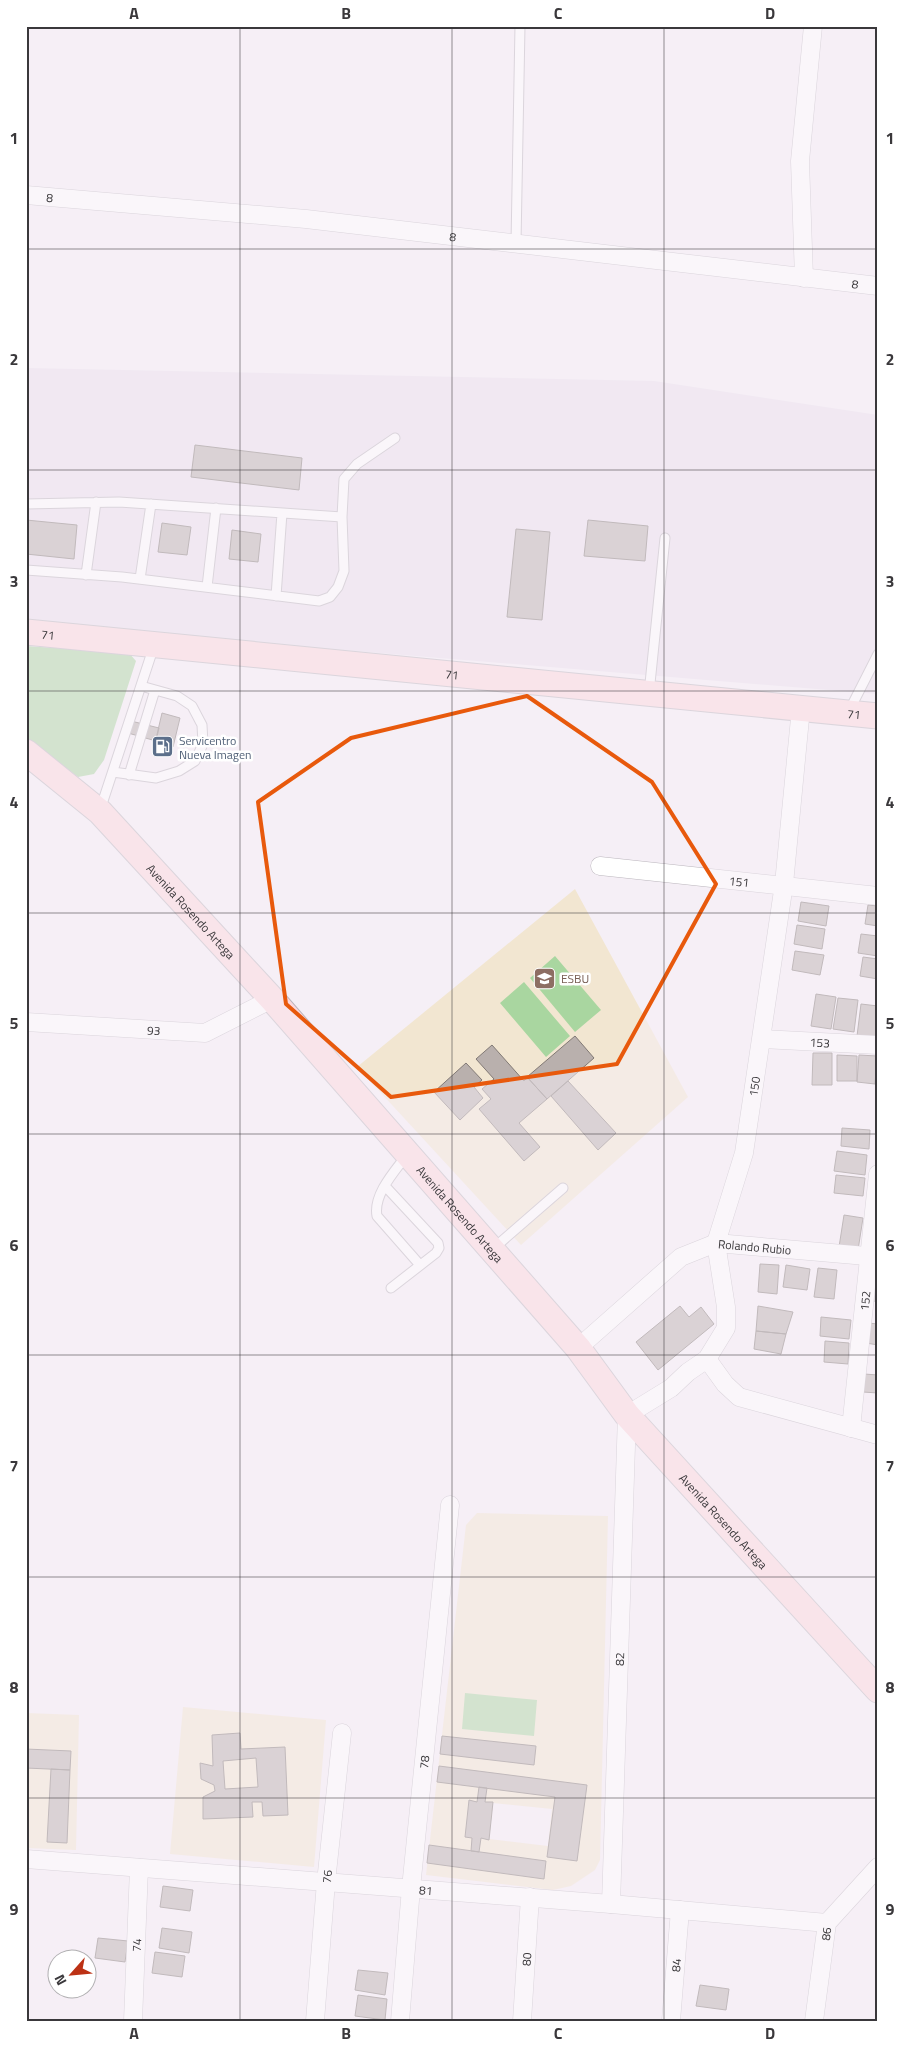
<svg xmlns="http://www.w3.org/2000/svg" width="904" height="2047" viewBox="0 0 904 2047" font-family="'Titillium Web',sans-serif">
	<rect width="100%" height="100%" fill="#f5eff6"/>
	<path fill="#eae1ed" d="M 26,368 L 654,381 L 878,415 L 878,694 L 26,624 Z"/>
	<path fill="#f2e6d1" fill-rule="evenodd" d="M 575,889 L 688,1097 L 521,1245 L 357,1067 Z
		M 477,1513 L 608,1516 L 600,1860 L 595,1870 L 571,1886 L 553,1890 L 426,1875 L 466,1525 ZM 493,1803 L 552,1809 L 548,1846 L 489,1839 Z
		M 183,1707 L 326,1720 L 314,1867 L 170,1854 Z
		M 26,1713 L 79,1715 L 76,1850 L 26,1848 Z"/>
	<path fill="#a9d6a0" d="M 26,646 L 129,653 L 136,661 L 104,760 L 94,774 L 78,777 L 26,738 Z
		M 555,956 L 601,1010 L 575,1032 L 530,978 Z
		M 524,982 L 570,1036 L 546,1057 L 500,1003 Z
		M 465,1693 L 537,1700 L 534,1736 L 462,1729 Z"/>
	<path fill="#b9b0ad" stroke="#817975" fill-rule="evenodd" d="M 195,445 L 302,458 L 299,490 L 191,477 Z
		M 26,520 L 77,525 L 74,559 L 26,554 Z
		M 588,520 L 648,526 L 645,561 L 584,556 Z
		M 162,523 L 191,527 L 187,555 L 158,552 Z
		M 516,529 L 550,532 L 542,620 L 507,617 Z
		M 232,530 L 261,534 L 258,562 L 229,559 Z
		M 162,713 L 180,718 L 173,747 L 155,743 Z
		M 131,721 L 159,728 L 156,741 L 128,733 Z
		M 801,902 L 829,906 L 826,926 L 798,921 Z
		M 868,905 L 878,906 L 878,926 L 865,924 Z
		M 797,925 L 825,929 L 822,949 L 794,944 Z
		M 861,934 L 878,936 L 878,956 L 858,953 Z
		M 795,951 L 824,955 L 820,975 L 792,970 Z
		M 863,957 L 878,959 L 878,979 L 860,976 Z
		M 816,994 L 836,997 L 831,1029 L 811,1026 Z
		M 838,998 L 858,1000 L 854,1032 L 833,1029 Z
		M 861,1004 L 878,1006 L 877,1039 L 857,1036 Z
		M 575,1036 L 594,1058 L 547,1099 L 527,1077 Z
		M 492,1045 L 524,1081 L 527,1077 L 547,1099 L 519,1123 L 540,1147 L 524,1161 L 479,1109 L 491,1099 L 482,1089 L 494,1079 L 476,1059 Z
		M 813,1053 L 832,1053 L 832,1085 L 812,1085 Z
		M 837,1055 L 857,1056 L 857,1081 L 837,1081 Z
		M 859,1055 L 877,1056 L 875,1084 L 857,1082 Z
		M 466,1063 L 482,1080 L 474,1087 L 483,1098 L 460,1120 L 434,1092 Z
		M 568,1081 L 616,1133 L 598,1150 L 551,1096 Z
		M 842,1128 L 870,1130 L 869,1149 L 841,1146 Z
		M 837,1151 L 867,1155 L 865,1175 L 834,1171 Z
		M 836,1175 L 865,1178 L 863,1196 L 834,1193 Z
		M 844,1215 L 863,1218 L 858,1250 L 839,1247 Z
		M 760,1264 L 779,1265 L 777,1294 L 758,1292 Z
		M 786,1265 L 810,1269 L 807,1290 L 783,1287 Z
		M 818,1268 L 837,1270 L 834,1299 L 814,1297 Z
		M 876,1273 L 878,1273 L 878,1302 L 875,1302 Z
		M 680,1306 L 689,1317 L 701,1307 L 714,1324 L 658,1370 L 636,1342 Z
		M 758,1306 L 793,1312 L 786,1334 L 756,1331 Z
		M 821,1317 L 851,1320 L 849,1339 L 820,1336 Z
		M 868,1323 L 878,1324 L 878,1345 L 866,1343 Z
		M 756,1331 L 786,1334 L 781,1354 L 754,1349 Z
		M 825,1341 L 849,1343 L 848,1364 L 824,1362 Z
		M 864,1374 L 878,1375 L 878,1393 L 863,1392 Z
		M 240,1733 L 241,1749 L 285,1747 L 288,1815 L 263,1816 L 262,1802 L 252,1802 L 253,1817 L 203,1819 L 203,1797 L 215,1791 L 214,1785 L 201,1779 L 200,1763 L 213,1766 L 212,1735 ZM 256,1758 L 258,1787 L 225,1789 L 223,1761 Z
		M 442,1736 L 536,1746 L 534,1765 L 440,1754 Z
		M 26,1749 L 71,1751 L 70,1770 L 26,1768 Z
		M 439,1766 L 587,1785 L 577,1861 L 547,1857 L 555,1797 L 437,1782 Z
		M 26,1768 L 28,1768 L 26,1814 Z
		M 51,1769 L 70,1770 L 67,1843 L 47,1842 Z
		M 479,1787 L 487,1788 L 485,1802 L 493,1802 L 489,1840 L 481,1838 L 479,1852 L 471,1851 L 472,1838 L 465,1837 L 469,1800 L 477,1802 Z
		M 429,1845 L 546,1861 L 544,1879 L 427,1863 Z
		M 163,1886 L 193,1890 L 190,1911 L 160,1907 Z
		M 162,1928 L 192,1932 L 189,1953 L 159,1948 Z
		M 98,1938 L 128,1941 L 125,1962 L 95,1958 Z
		M 155,1952 L 185,1956 L 182,1977 L 152,1973 Z
		M 358,1970 L 388,1973 L 385,1995 L 355,1990 Z
		M 700,1985 L 729,1989 L 726,2010 L 696,2006 Z
		M 358,1995 L 387,1999 L 385,2020 L 355,2016 Z"/>
	<g fill="none" stroke-linecap="round" stroke-linejoin="round">
		<defs>
			<path id="lane" d="M 516,243 L 520,26
				M 26,504 L 119,502 L 342,517
				M 26,570 L 122,577 L 319,601 L 330,597 L 338,587 L 344,571 L 342,517 L 344,479 L 357,464 L 395,438
				M 86,575 L 96,502
				M 140,579 L 151,504
				M 207,587 L 216,508
				M 276,596 L 282,513
				M 649,693 L 665,538
				M 849,711 L 878,654
				M 113,772 L 156,778 L 179,771 L 195,761 L 203,744 L 202,725 L 192,706 L 177,696 L 141,686
				M 129,775 L 155,690
				M 100,810 L 154,646
				M 406,1156 C 394,1172 373,1195 377,1216 L 420,1265
				M 385,1186 L 438,1243 L 439,1248 L 436,1253 L 391,1288
				M 494,1248 L 563,1188"/>
			<g id="street">
				<path id="s1" d="M 26,195 L 306,219 L 878,286"/>
				<path d="M 804,278 L 800,161 L 813,26"/>
				<path id="s2" d="M 600,866 L 878,896"/>
				<path id="s3" d="M 26,1022 L 205,1033 L 272,999"/>
				<path id="s4" d="M 762,1039 L 878,1045"/>
				<path id="s5" d="M 578,1348 L 681,1257 L 716,1243 L 878,1257"/>
				<path d="M 707,1359 L 725,1384 L 739,1397 L 878,1435"/>
				<path id="s6" d="M 851,1428 L 878,1174"/>
				<path id="s7" d="M 26,1859 L 611,1904 L 827,1923"/>
				<path id="s8" d="M 611,1904 L 627,1415 L 671,1388 L 688,1372 L 707,1359 L 726,1328 L 726,1307 L 716,1243 L 744,1153 L 784,884 L 801,708"/>
				<path id="s9" d="M 133,2021 L 139,1868"/>
				<path id="s10" d="M 315,2021 L 326,1882 L 342,1733"/>
				<path id="s11" d="M 400,2021 L 411,1888 L 450,1505"/>
				<path id="s12" d="M 522,2021 L 530,1897"/>
				<path id="s13" d="M 671,2021 L 680,1910"/>
				<path id="s14" d="M 814,2021 L 827,1923 L 878,1867"/>
			</g>
			<g id="secondary">
				<path id="s15" d="M 26,632 L 878,716"/>
				<path id="s16" d="M 26,752 L 100,812 L 272,999 L 578,1348 L 627,1415 L 878,1690"/>
			</g>
		</defs>
		<use href="#lane" stroke="#bbb6bd" stroke-width="11"/>
		<use href="#street" stroke="#bbb6bd" stroke-width="19"/>
		<use href="#secondary" stroke="#bbb6bd" stroke-width="27"/>
		<use href="#lane" stroke="#fff" stroke-width="9"/>
		<use href="#street" stroke="#fff" stroke-width="18"/>
		<use href="#secondary" stroke="#fcd7db" stroke-width="25"/>
	</g>
	<path d="M0 0H904V2047H0ZM 527,696 L 652,782 L 716,884 L 617,1064 L 391,1097 L 286,1004 L 258,802 L 351,738 Z" fill="#f5eff6" fill-opacity=".55" fill-rule="evenodd"/>
	<path fill="none" stroke="#e8590c" stroke-width="4" stroke-linejoin="round" d="M 527,696 L 652,782 L 716,884 L 617,1064 L 391,1097 L 286,1004 L 258,802 L 351,738 Z"/>
	<path fill="none" stroke="#3a383b" stroke-width="1" stroke-opacity="0.55" d="M 240,26 L 240,2021M 452,26 L 452,2021M 664,26 L 664,2021M 26,249 L 878,249M 26,470 L 878,470M 26,691 L 878,691M 26,913 L 878,913M 26,1134 L 878,1134M 26,1355 L 878,1355M 26,1577 L 878,1577M 26,1798 L 878,1798"/>
	<defs>
		<symbol id="fuel-square" viewBox="-11 -11 22 22"><rect x="-9" y="-9" width="18" height="18" rx="4" fill="#5c6f8a" stroke="#fff"/><path d="M-5.5-6h7V0h2V4h1.3V-2.5L3-4.5l.8-.8L6-3V5H2.5V1h-1V6h-7ZM-4.2-4.7v3.2H.2V-4.7Z" fill="#fff"/></symbol>
		<symbol id="school-square" viewBox="-11 -11 22 22"><rect x="-9" y="-9" width="18" height="18" rx="4" fill="#8d6e63" stroke="#fff"/><path d="M0-5L7-2L0 1L-7-2ZM-4 1L0 2.5L4 1V4Q0 6-4 4Z" fill="#fff"/></symbol>
	</defs>
	<g fill-rule="evenodd">
		<use href="#fuel-square" x="150" y="734" width="25" height="25"/>
		<use href="#school-square" x="532" y="966" width="25" height="25"/>
	</g>
	<g text-anchor="middle" dominant-baseline="central" stroke-width="5" stroke-linejoin="round" paint-order="stroke">
		<g font-size="12" fill="#3a383b" stroke="#fff">
			<text stroke="none"><textPath href="#s1" startOffset="24">8</textPath></text>
			<text stroke="none"><textPath href="#s1" startOffset="429">8</textPath></text>
			<text stroke="none"><textPath href="#s1" startOffset="834">8</textPath></text>
			<text stroke="none"><textPath href="#s15" startOffset="22">71</textPath></text>
			<text stroke="none"><textPath href="#s15" startOffset="428">71</textPath></text>
			<text stroke="none"><textPath href="#s15" startOffset="832">71</textPath></text>
			<text stroke="none"><textPath href="#s2" startOffset="140">151</textPath></text>
			<text stroke="none"><textPath href="#s16" startOffset="230">Avenida Rosendo Artega</textPath></text>
			<text stroke="none"><textPath href="#s3" startOffset="128">93</textPath></text>
			<text stroke="none"><textPath href="#s4" startOffset="58">153</textPath></text>
			<text stroke="none"><textPath href="#s8" startOffset="871">150</textPath></text>
			<text stroke="none"><textPath href="#s16" startOffset="635">Avenida Rosendo Artega</textPath></text>
			<text stroke="none"><textPath href="#s5" startOffset="214">Rolando Rubio</textPath></text>
			<text stroke="none"><textPath href="#s6" startOffset="128">152</textPath></text>
			<text stroke="none"><textPath href="#s16" startOffset="1040">Avenida Rosendo Artega</textPath></text>
			<text stroke="none"><textPath href="#s8" startOffset="245">82</textPath></text>
			<text stroke="none"><textPath href="#s11" startOffset="260">78</textPath></text>
			<text stroke="none"><textPath href="#s10" startOffset="145">76</textPath></text>
			<text stroke="none"><textPath href="#s7" startOffset="401">81</textPath></text>
			<text stroke="none"><textPath href="#s14" startOffset="88">86</textPath></text>
			<text stroke="none"><textPath href="#s9" startOffset="76">74</textPath></text>
			<text stroke="none"><textPath href="#s12" startOffset="62">80</textPath></text>
			<text stroke="none"><textPath href="#s13" startOffset="56">84</textPath></text>
		</g>
		<g font-size="12" fill="#4e5e75" stroke="#fff" text-anchor="start">
			<text x="179" y="740">Servicentro<tspan x="179" dy="14">Nueva Imagen</tspan></text>
		</g>
		<g font-size="12" fill="#785e54" stroke="#fff" text-anchor="start">
			<text x="561" y="978">ESBU</text>
		</g>
	</g>
	<rect width="904" height="2047" fill="none" stroke="#ffffff" stroke-width="55"/>
	<g transform="translate(72 1974) rotate(243)"><circle r="24" fill="#ffffff" stroke="#b0afb1"/>
	<path d="M0-4L9 19L0 12L-9 19Z" fill="#bc3115"/>
	<text y="-8" font-size="14" font-weight="bold" text-anchor="middle" fill="#3a383b">N</text>
	</g>
	<rect x="28" y="28" width="848" height="1992" fill="none" stroke="#3a383b" stroke-width="2"/>
	<g font-size="16" text-anchor="middle" font-weight="bold" fill="#3a383b">
		<text x="134" y="19">A</text>
		<text x="346" y="19">B</text>
		<text x="558" y="19">C</text>
		<text x="770" y="19">D</text>
		<text x="14" y="144">1</text>
		<text x="890" y="144">1</text>
		<text x="14" y="365">2</text>
		<text x="890" y="365">2</text>
		<text x="14" y="587">3</text>
		<text x="890" y="587">3</text>
		<text x="14" y="808">4</text>
		<text x="890" y="808">4</text>
		<text x="14" y="1029">5</text>
		<text x="890" y="1029">5</text>
		<text x="14" y="1251">6</text>
		<text x="890" y="1251">6</text>
		<text x="14" y="1472">7</text>
		<text x="890" y="1472">7</text>
		<text x="14" y="1693">8</text>
		<text x="890" y="1693">8</text>
		<text x="14" y="1915">9</text>
		<text x="890" y="1915">9</text>
		<text x="134" y="2039">A</text>
		<text x="346" y="2039">B</text>
		<text x="558" y="2039">C</text>
		<text x="770" y="2039">D</text>
	</g>
</svg>
